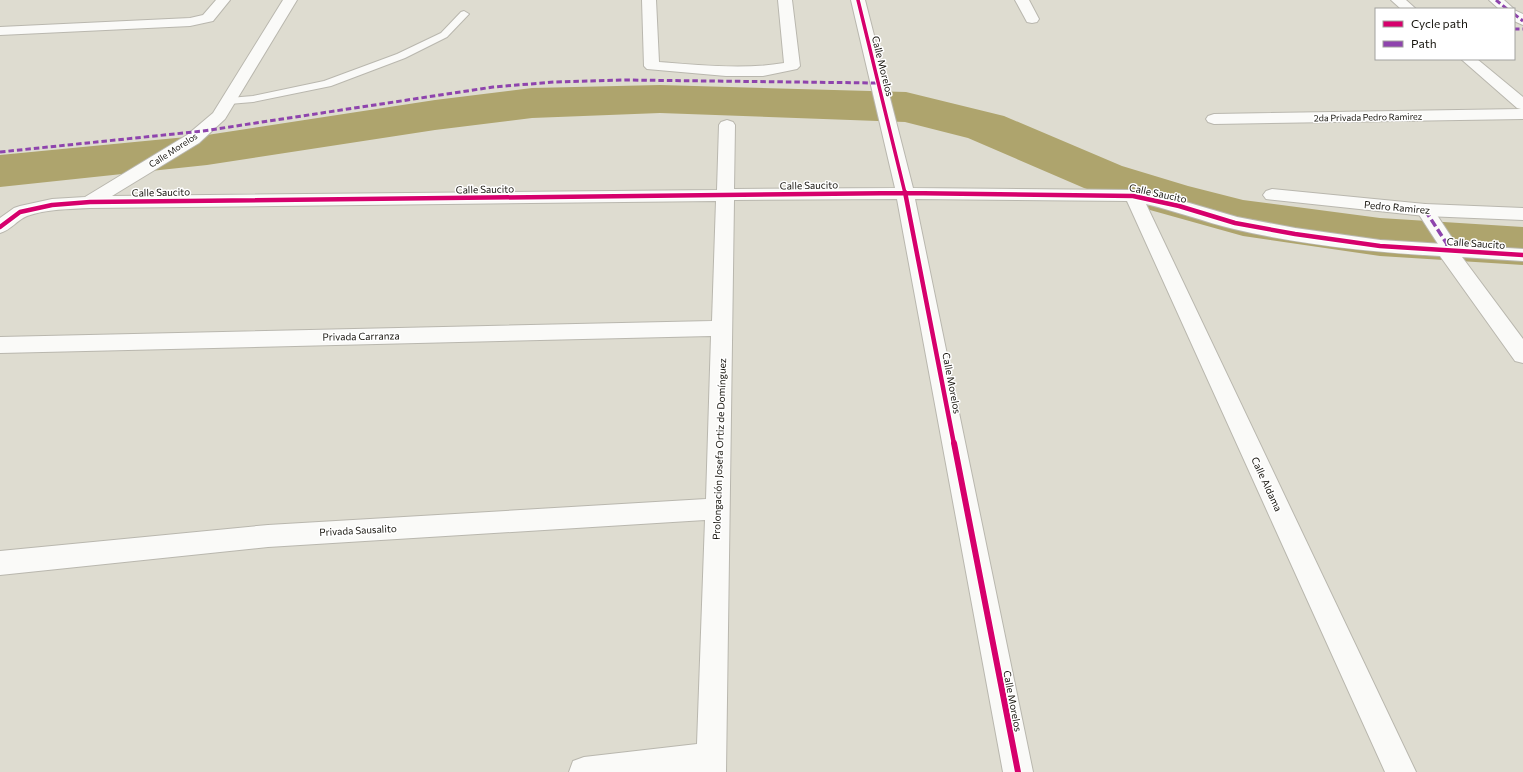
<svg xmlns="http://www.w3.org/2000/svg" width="1523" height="772" viewBox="0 0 1523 772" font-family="Commissioner,sans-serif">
	<rect width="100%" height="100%" fill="#dedcd0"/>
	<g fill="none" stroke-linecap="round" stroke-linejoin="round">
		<path fill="#aea46d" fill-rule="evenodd" d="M 660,85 L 906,92 L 1004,116 L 1122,166 L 1188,186 L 1243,200 L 1380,218 L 1523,227 L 1523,265 L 1380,256 L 1243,236 L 1150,210 L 1084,188 L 968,138 L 905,122 L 660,113 L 532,118 L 435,130 L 207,165 L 0,187 L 0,155 L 207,135 L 435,100 L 532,88 Z"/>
		<defs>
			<path id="service" d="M 464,11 L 469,14 L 447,37 L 405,58 L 331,86 L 253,102 L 229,104 L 224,101 L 229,98 L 253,96 L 324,81 L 397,54 L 441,33 L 461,12 Z"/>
			<path id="pedestrian" d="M 1425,204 L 1431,206 L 1456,244 L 1453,254 L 1446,256 L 1439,254 L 1436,250 L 1438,244 L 1416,210 L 1419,206 Z"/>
			<path id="minor" d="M 216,0 L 230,0 L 213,21 L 190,26 L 0,35 L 0,27 L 190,18 L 203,15 Z
				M 283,0 L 297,0 L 225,119 L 199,143 L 112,196 L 717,190 L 719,125 L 721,122 L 727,120 L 733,122 L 735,125 L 734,189 L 895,188 L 851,0 L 865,0 L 913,188 L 1133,190 L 1179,200 L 1237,217 L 1295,228 L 1380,240 L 1523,249 L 1523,261 L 1462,257 L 1523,339 L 1523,363 L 1515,361 L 1440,256 C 1372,252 1302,245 1234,229 C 1205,222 1176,211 1146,204 L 1416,772 L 1385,772 L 1127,201 L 915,199 L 1033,772 L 1003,772 L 897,199 L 734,200 L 726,772 L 569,772 L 573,761 L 584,757 L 697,744 L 705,520 L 268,547 L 0,575 L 0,551 L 268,525 L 706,499 L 711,336 L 0,353 L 0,337 L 712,321 L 716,201 L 90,208 C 70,209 46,209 27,216 C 17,220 11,230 0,233 L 0,218 L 14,208 L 20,206 L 52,199 L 85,197 L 187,135 L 213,113 Z
				M 642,0 L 656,0 L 659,62 C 701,65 743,70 784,63 L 778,0 L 792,0 L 800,66 L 797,69 L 763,76 L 726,76 L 647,69 L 644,66 Z
				M 1015,0 L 1029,0 L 1039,19 L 1037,22 L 1032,23 L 1027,22 Z
				M 1391,0 L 1406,0 L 1416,9 L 1401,9 Z
				M 1489,0 L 1504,0 L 1514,9 L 1499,9 Z
				M 1514,10 L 1523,14 L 1523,25 L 1514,21 Z
				M 1461,59 L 1477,59 L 1523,97 L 1523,119 L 1214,124 L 1208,122 L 1206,119 L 1208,116 L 1214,114 L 1521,109 L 1517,108 Z
				M 1272,189 L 1425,204 L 1523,208 L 1523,220 L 1425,216 L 1266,199 L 1263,195 L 1266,191 Z"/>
		</defs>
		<use href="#service" stroke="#b9b7ae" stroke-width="2"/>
		<use href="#pedestrian" stroke="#b9b7ae" stroke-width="2"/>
		<use href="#minor" stroke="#b9b7ae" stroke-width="2"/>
		<use href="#service" fill="#fafaf8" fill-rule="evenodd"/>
		<use href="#pedestrian" fill="#fafaf8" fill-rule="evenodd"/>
		<use href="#minor" fill="#fafaf8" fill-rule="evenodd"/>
		<path stroke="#8e44ad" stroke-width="3" stroke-dasharray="5.5 3" stroke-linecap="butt" d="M 1496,0 L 1507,9
			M 1514,14 L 1523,21
			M 1514,29 L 1523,29
			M 0,152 L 203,131 L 493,87 L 554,82 L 625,80 L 878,83"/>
		<path stroke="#8e44ad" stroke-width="3.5" stroke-dasharray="8 3.5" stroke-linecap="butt" d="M 1425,210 L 1447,244 L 1446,250"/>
		<defs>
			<path id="cycleway-far2" d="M 858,0 L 905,193
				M 904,193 L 906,193"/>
			<path id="cycleway-far1" d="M 905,192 L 954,444
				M 0,227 L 20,212 L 52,205 L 90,202 L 905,193 L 1133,196 L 1179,206 L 1235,223 L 1295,234 L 1380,246 L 1523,255"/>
			<path id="cycleway" d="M 954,443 L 1018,772"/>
		</defs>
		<use href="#cycleway-far2" stroke="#fff" stroke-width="5.5"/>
		<use href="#cycleway-far1" stroke="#fff" stroke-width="7"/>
		<use href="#cycleway" stroke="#fff" stroke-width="8"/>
		<use href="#cycleway-far2" stroke="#d6006c" stroke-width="3.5"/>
		<use href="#cycleway-far1" stroke="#d6006c" stroke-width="4.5"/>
		<use href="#cycleway" stroke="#d6006c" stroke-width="6"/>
	</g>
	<g text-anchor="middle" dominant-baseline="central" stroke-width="3" stroke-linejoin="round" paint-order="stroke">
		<g font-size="9" fill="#15130c" stroke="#fff">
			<text transform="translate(1368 117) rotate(-1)">2da Privada Pedro Ramirez</text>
			<text transform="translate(173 150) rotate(-33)">Calle Morelos</text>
		</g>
		<g font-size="10" fill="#15130c" stroke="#fff">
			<text transform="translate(883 66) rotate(76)">Calle Morelos</text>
			<text transform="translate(809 185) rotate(-1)">Calle Saucito</text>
			<text transform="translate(485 189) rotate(-1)">Calle Saucito</text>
			<text transform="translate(161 192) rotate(-1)">Calle Saucito</text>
			<text transform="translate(1158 193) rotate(12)">Calle Saucito</text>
			<text transform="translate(1397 207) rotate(5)">Pedro Ramirez</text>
			<text transform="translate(1476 243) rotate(4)">Calle Saucito</text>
			<text transform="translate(361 336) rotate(-1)">Privada Carranza</text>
			<text transform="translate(952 383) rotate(79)">Calle Morelos</text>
			<text transform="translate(719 449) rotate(-88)">Prolongación Josefa Ortiz de Domínguez</text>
			<text transform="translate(1267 484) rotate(65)">Calle Aldama</text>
			<text transform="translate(358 530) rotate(-3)">Privada Sausalito</text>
			<text transform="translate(1013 701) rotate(79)">Calle Morelos</text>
		</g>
	</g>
	<rect x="1375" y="8" width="140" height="52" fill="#ffffff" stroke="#a1a19e"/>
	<rect x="1383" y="21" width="20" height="6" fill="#d6006c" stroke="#a1a19e"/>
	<text x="1411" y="28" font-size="12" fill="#15130c">Cycle path</text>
	<rect x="1383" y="41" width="20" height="6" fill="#8e44ad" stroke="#a1a19e"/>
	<text x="1411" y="48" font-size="12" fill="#15130c">Path</text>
</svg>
